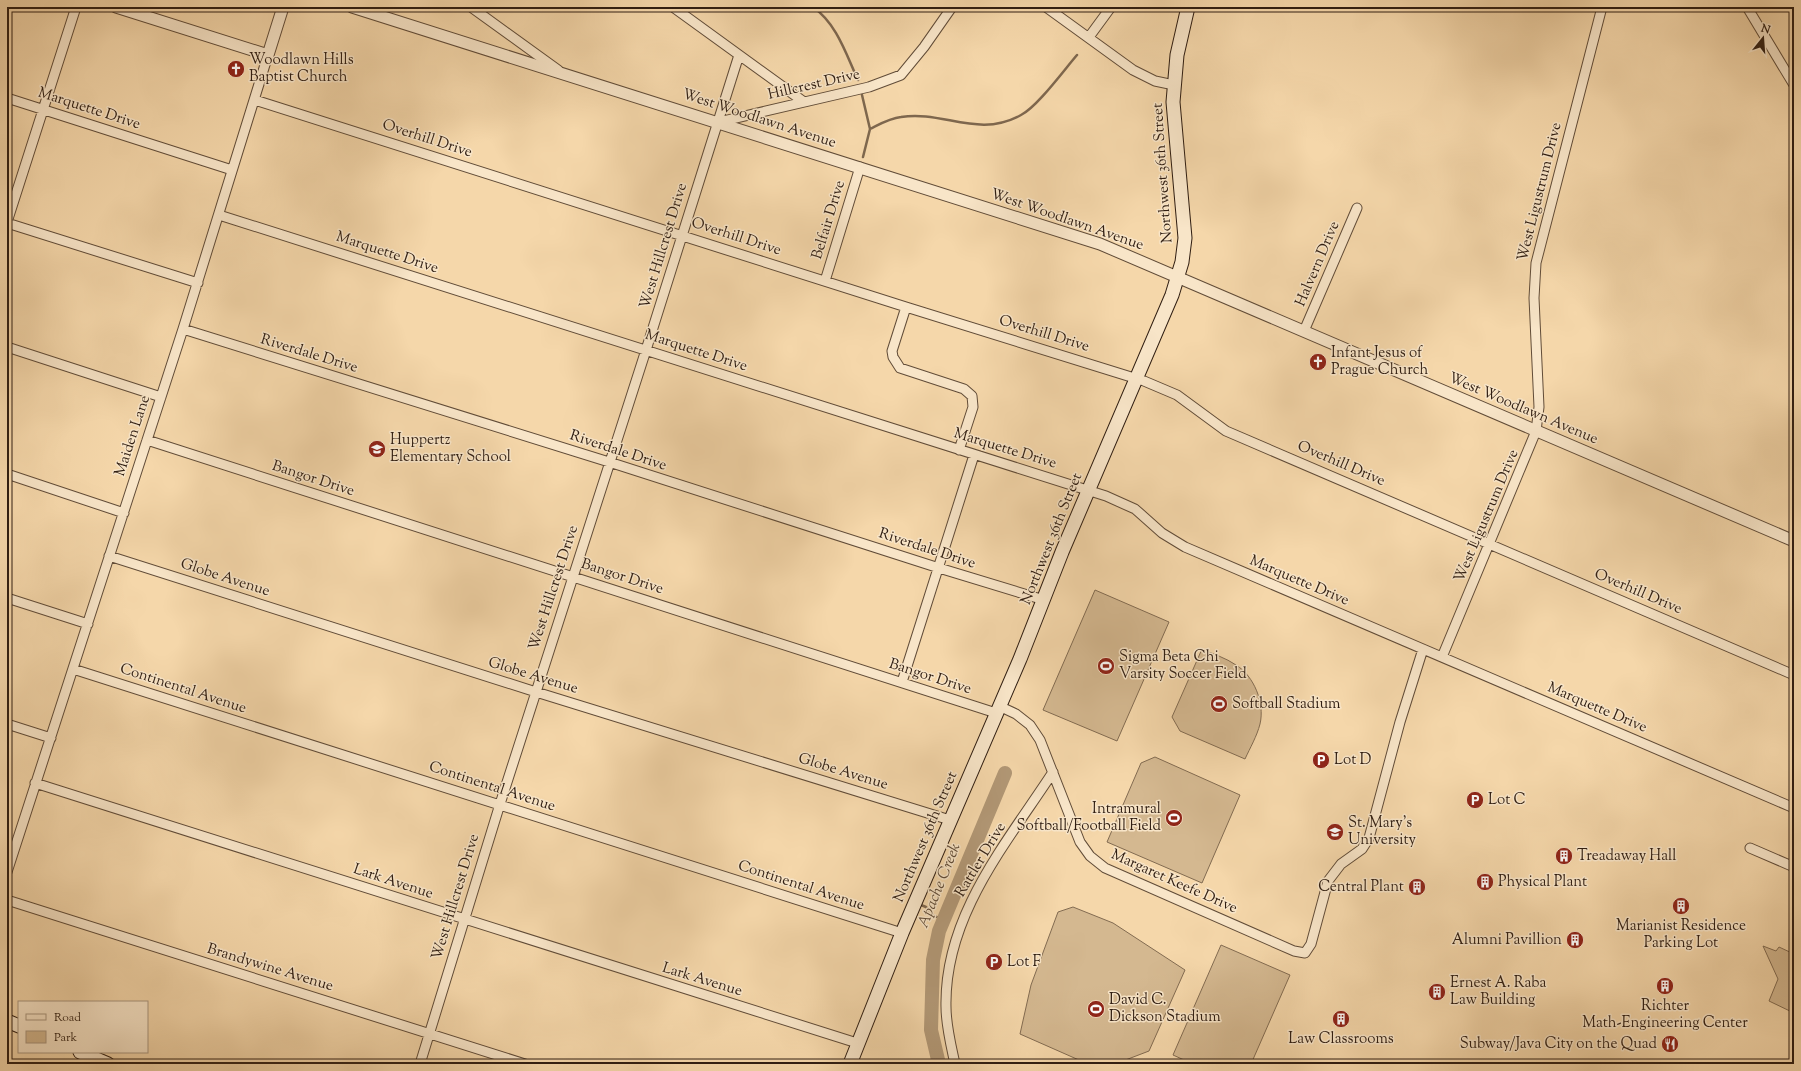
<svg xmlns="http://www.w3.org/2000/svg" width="1801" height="1071" viewBox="0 0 1801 1071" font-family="'Sorts Mill Goudy',serif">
	<rect width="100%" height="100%" fill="#f5d7aa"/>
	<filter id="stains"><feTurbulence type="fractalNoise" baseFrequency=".005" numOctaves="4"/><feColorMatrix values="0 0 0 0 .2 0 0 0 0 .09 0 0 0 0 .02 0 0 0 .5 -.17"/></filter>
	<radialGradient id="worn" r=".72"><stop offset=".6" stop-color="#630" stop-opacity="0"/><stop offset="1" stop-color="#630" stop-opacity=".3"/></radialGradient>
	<path fill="#d4b890" stroke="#826b51" d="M 1095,590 L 1169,622 L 1117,741 L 1043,710 Z
		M 1202,649 C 1213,654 1226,658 1236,665 C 1254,676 1265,703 1260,724 C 1257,736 1250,748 1245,759 L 1180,731 L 1172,717 Z
		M 1155,757 L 1240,795 L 1202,883 L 1107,842 L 1141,763 Z
		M 1073,907 L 1113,923 L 1185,970 L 1149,1051 L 1115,1064 L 1088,1064 L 1020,1034 L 1031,985 L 1058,912 Z
		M 1221,945 L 1290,975 L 1251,1064 L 1193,1064 L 1173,1055 Z
		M 1763,946 L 1776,951 L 1779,947 L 1794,954 L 1794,1013 L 1769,1001 L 1778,979 Z"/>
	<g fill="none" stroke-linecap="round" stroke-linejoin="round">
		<path stroke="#7e674e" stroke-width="2.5" d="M 813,7 C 837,24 846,54 858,80
			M 862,95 L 870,129 L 863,157
			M 870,129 C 880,124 890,118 901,117 C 943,110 978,139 1021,115 C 1037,107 1064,70 1077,55
			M 921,905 L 926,907 L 933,915 L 943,920"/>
		<path stroke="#b29876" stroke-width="14" d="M 939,1064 L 931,1030 L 933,960 L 939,931 L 1005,773"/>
		<defs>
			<path id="minor" d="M 471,7 L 558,70
				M 673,7 L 804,102
				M 1046,7 L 1133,70 L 1155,81 L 1174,85
				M 1747,7 L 1794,85
				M 1089,37 L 1111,7
				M 7,98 L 232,170
				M 255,100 L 906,307 L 1144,381 L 1177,395 L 1226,431 L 1794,675
				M 719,122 L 869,87 L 901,75 L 924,47 L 952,7
				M 219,215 L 1106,496 L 1135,509 L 1162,533 L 1185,547 L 1794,808
				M 7,222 L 76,7
				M 7,223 L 198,283
				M 825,281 L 860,167
				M 906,307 L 892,351 L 893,357 L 900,368 L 964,389 L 972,396 L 973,407 L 959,450
				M 183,329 L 609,462 L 939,568 L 1044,600
				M 1304,331 L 1357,208
				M 7,347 L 161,397
				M 147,440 L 996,713
				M 7,474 L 124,513
				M 109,556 L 536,692 L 950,820
				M 7,598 L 88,624
				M 1442,657 L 1536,431 L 1539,407 L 1534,298 L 1536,263 L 1602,7
				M 73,669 L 902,933
				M 902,682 L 974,455
				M 999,706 L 1016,714 L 1030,725 L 1040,740 L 1080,842 L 1090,856 L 1105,868 L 1294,951 L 1305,953 L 1311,944 L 1328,881 L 1341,864 L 1362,849 L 1369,838 L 1400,722 L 1423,649
				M 7,724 L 51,738
				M 35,783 L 857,1043
				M 1750,848 L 1794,867
				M 7,872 L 183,329 L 268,55
				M 7,900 L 525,1064
				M 420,1064 L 500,804 L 646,350 L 739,55
				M 955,1064 C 951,1045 946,1026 946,1007 C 944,916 1006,844 1053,772"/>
			<path id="tertiary" d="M 116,7 L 268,55 L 283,7
				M 352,7 L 1100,244 L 1794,541"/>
			<path id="secondary" d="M 7,1021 L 19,1026
				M 80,1052 L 108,1064
				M 850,1064 L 902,933 L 1020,659 L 1062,552 L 1172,295 L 1182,262 L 1185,238 L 1173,102 L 1177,55 L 1188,7"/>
		</defs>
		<use href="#minor" stroke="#614c38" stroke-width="11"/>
		<use href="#tertiary" stroke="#614c38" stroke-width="13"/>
		<use href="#secondary" stroke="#301e12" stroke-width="15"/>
		<use href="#minor" stroke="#f8e5c8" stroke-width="9"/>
		<use href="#tertiary" stroke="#f8e5c8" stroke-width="11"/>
		<use href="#secondary" stroke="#f8e5c8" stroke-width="13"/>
	</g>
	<defs>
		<symbol id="church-disc" viewBox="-11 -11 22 22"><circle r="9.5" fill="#8f2418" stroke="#f8e5c8"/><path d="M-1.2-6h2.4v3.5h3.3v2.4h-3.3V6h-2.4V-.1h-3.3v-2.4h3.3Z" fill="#fff"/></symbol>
		<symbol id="school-disc" viewBox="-11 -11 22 22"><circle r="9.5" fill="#8f2418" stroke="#f8e5c8"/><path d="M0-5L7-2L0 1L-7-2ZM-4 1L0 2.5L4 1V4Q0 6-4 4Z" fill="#fff"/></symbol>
		<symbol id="stadium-disc" viewBox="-11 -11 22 22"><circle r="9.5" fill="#8f2418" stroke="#f8e5c8"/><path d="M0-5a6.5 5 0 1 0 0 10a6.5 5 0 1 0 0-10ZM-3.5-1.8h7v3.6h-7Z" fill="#fff"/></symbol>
		<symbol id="parking-disc" viewBox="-11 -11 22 22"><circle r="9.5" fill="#8f2418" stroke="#f8e5c8"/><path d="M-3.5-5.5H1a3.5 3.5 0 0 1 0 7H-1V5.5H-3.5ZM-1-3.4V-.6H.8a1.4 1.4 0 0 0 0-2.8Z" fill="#fff"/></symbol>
		<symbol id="university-disc" viewBox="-11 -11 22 22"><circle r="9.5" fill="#8f2418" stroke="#f8e5c8"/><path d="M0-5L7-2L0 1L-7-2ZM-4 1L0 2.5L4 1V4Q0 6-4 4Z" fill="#fff"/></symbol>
		<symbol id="building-disc" viewBox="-11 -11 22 22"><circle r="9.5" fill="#8f2418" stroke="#f8e5c8"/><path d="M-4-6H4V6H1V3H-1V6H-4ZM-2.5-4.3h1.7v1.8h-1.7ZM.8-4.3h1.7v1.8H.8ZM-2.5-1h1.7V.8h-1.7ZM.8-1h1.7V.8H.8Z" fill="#fff"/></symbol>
		<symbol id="restaurant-disc" viewBox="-11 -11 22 22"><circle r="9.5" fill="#8f2418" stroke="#f8e5c8"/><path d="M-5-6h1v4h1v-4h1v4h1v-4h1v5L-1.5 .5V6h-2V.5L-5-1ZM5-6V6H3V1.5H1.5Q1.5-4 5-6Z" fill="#fff"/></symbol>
	</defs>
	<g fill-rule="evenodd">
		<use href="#church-disc" x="226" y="59" width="20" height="20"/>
		<use href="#church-disc" x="1308" y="352" width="20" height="20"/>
		<use href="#school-disc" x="367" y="439" width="20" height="20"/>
		<use href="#stadium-disc" x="1096" y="656" width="20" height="20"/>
		<use href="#stadium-disc" x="1209" y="694" width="20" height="20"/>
		<use href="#parking-disc" x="1311" y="750" width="20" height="20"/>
		<use href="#parking-disc" x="1465" y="790" width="20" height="20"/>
		<use href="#stadium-disc" x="1164" y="808" width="20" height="20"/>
		<use href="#university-disc" x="1325" y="822" width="20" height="20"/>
		<use href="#building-disc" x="1554" y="846" width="20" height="20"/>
		<use href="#building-disc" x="1475" y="872" width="20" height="20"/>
		<use href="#building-disc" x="1407" y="877" width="20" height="20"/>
		<use href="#building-disc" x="1671" y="896" width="20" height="20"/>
		<use href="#building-disc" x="1565" y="930" width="20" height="20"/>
		<use href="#parking-disc" x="984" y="952" width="20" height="20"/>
		<use href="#building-disc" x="1655" y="976" width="20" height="20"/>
		<use href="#building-disc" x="1427" y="982" width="20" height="20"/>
		<use href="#stadium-disc" x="1086" y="999" width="20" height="20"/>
		<use href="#building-disc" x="1331" y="1009" width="20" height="20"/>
		<use href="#restaurant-disc" x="1660" y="1034" width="20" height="20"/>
	</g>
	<g text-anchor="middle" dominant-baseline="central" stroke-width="3" stroke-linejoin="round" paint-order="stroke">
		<g font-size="15" fill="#301e12" stroke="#f8e5c8" text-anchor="start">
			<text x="249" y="60">Woodlawn Hills<tspan x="249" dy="17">Baptist Church</tspan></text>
			<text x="1331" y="353">Infant Jesus of<tspan x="1331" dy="17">Prague Church</tspan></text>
			<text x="390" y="440">Huppertz<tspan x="390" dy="17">Elementary School</tspan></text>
			<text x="1119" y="657">Sigma Beta Chi<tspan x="1119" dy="17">Varsity Soccer Field</tspan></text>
			<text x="1232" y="704">Softball Stadium</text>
			<text x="1334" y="760">Lot D</text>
			<text x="1488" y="800">Lot C</text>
			<text x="1161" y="809" text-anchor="end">Intramural<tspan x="1161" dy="17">Softball/Football Field</tspan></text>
			<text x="1348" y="823">St. Mary's<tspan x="1348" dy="17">University</tspan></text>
			<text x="1577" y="856">Treadaway Hall</text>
			<text x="1498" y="882">Physical Plant</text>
			<text x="1404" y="887" text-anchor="end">Central Plant</text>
			<text x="1681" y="926" text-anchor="middle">Marianist Residence<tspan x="1681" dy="17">Parking Lot</tspan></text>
			<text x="1562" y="940" text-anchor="end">Alumni Pavillion</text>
			<text x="1007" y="962">Lot F</text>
			<text x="1450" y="983">Ernest A. Raba<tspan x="1450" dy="17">Law Building</tspan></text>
			<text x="1109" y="1000">David C.<tspan x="1109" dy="17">Dickson Stadium</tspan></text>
			<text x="1665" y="1006" text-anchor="middle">Richter<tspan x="1665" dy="17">Math-Engineering Center</tspan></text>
			<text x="1341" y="1039" text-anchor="middle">Law Classrooms</text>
			<text x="1657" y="1044" text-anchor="end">Subway/Java City on the Quad</text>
		</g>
		<g font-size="15" fill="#301e12" stroke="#f8e5c8">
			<text transform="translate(814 85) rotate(-13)">Hillcrest Drive</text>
			<text transform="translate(89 109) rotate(18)">Marquette Drive</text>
			<text transform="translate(759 119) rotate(18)">West Woodlawn Avenue</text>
			<text transform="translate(427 139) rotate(18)">Overhill Drive</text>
			<text transform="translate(1163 173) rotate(-94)">Northwest 36th Street</text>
			<text transform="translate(1540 192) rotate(-76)">West Ligustrum Drive</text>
			<text transform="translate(829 220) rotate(-73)">Belfair Drive</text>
			<text transform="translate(1067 220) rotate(19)">West Woodlawn Avenue</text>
			<text transform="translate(736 237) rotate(18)">Overhill Drive</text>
			<text transform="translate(664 246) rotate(-73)">West Hillcrest Drive</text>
			<text transform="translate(387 253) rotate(18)">Marquette Drive</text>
			<text transform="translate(1318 264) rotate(-67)">Halvern Drive</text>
			<text transform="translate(1044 334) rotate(17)">Overhill Drive</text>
			<text transform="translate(696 351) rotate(18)">Marquette Drive</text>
			<text transform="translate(309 354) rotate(17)">Riverdale Drive</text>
			<text transform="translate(1523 409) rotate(23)">West Woodlawn Avenue</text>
			<text transform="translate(133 436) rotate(-72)">Maiden Lane</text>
			<text transform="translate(1005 449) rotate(17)">Marquette Drive</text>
			<text transform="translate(618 451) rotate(18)">Riverdale Drive</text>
			<text transform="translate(1341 464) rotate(23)">Overhill Drive</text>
			<text transform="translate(313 479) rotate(18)">Bangor Drive</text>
			<text transform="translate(1487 516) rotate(-67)">West Ligustrum Drive</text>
			<text transform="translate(1052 539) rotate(-68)">Northwest 36th Street</text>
			<text transform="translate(927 549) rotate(18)">Riverdale Drive</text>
			<text transform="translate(622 577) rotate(18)">Bangor Drive</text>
			<text transform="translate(225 578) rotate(18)">Globe Avenue</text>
			<text transform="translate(1299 581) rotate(23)">Marquette Drive</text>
			<text transform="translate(554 588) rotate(-72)">West Hillcrest Drive</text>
			<text transform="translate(1638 592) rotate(23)">Overhill Drive</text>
			<text transform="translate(533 676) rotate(17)">Globe Avenue</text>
			<text transform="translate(930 677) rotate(18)">Bangor Drive</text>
			<text transform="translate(183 689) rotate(18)">Continental Avenue</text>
			<text transform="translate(1597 708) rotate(23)">Marquette Drive</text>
			<text transform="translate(843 772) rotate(17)">Globe Avenue</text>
			<text transform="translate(492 787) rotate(18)">Continental Avenue</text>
			<text transform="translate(926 837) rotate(-67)">Northwest 36th Street</text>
			<text transform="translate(981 860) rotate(-59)">Rattler Drive</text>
			<text transform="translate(393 882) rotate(18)">Lark Avenue</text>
			<text transform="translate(1174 882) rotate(24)">Margaret Keefe Drive</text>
			<text transform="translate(801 886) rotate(18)">Continental Avenue</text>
			<text transform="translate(456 897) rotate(-73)">West Hillcrest Drive</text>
			<text transform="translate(270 968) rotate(17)">Brandywine Avenue</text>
			<text transform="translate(702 980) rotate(17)">Lark Avenue</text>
		</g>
		<g font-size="16" font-style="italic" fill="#5e4935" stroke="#f8e5c8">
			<text transform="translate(940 886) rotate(-68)">Apache Creek</text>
		</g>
	</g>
	<rect width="1801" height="1071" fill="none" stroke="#f5d7aa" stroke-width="24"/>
	<rect x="8" y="8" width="1785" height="1055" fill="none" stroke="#301e12" stroke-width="2"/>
	<rect x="12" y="12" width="1777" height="1047" fill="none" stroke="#301e12"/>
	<rect x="18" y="1001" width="130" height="52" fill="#f8e5c8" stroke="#a8957f"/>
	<rect x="26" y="1014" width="20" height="6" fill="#f8e5c8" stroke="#a8957f"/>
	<text x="54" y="1021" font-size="12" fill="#301e12">Road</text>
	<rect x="26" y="1031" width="20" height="12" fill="#d4b890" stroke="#a8957f"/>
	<text x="54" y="1041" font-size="12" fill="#301e12">Park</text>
	<g transform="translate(1763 38) rotate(17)" stroke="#f8e5c8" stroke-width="3" paint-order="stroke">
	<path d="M0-3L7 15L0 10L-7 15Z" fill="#301e12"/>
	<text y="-6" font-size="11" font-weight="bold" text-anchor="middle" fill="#301e12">N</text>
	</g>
	<rect width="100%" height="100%" filter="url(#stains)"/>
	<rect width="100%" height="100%" fill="url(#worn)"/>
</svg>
